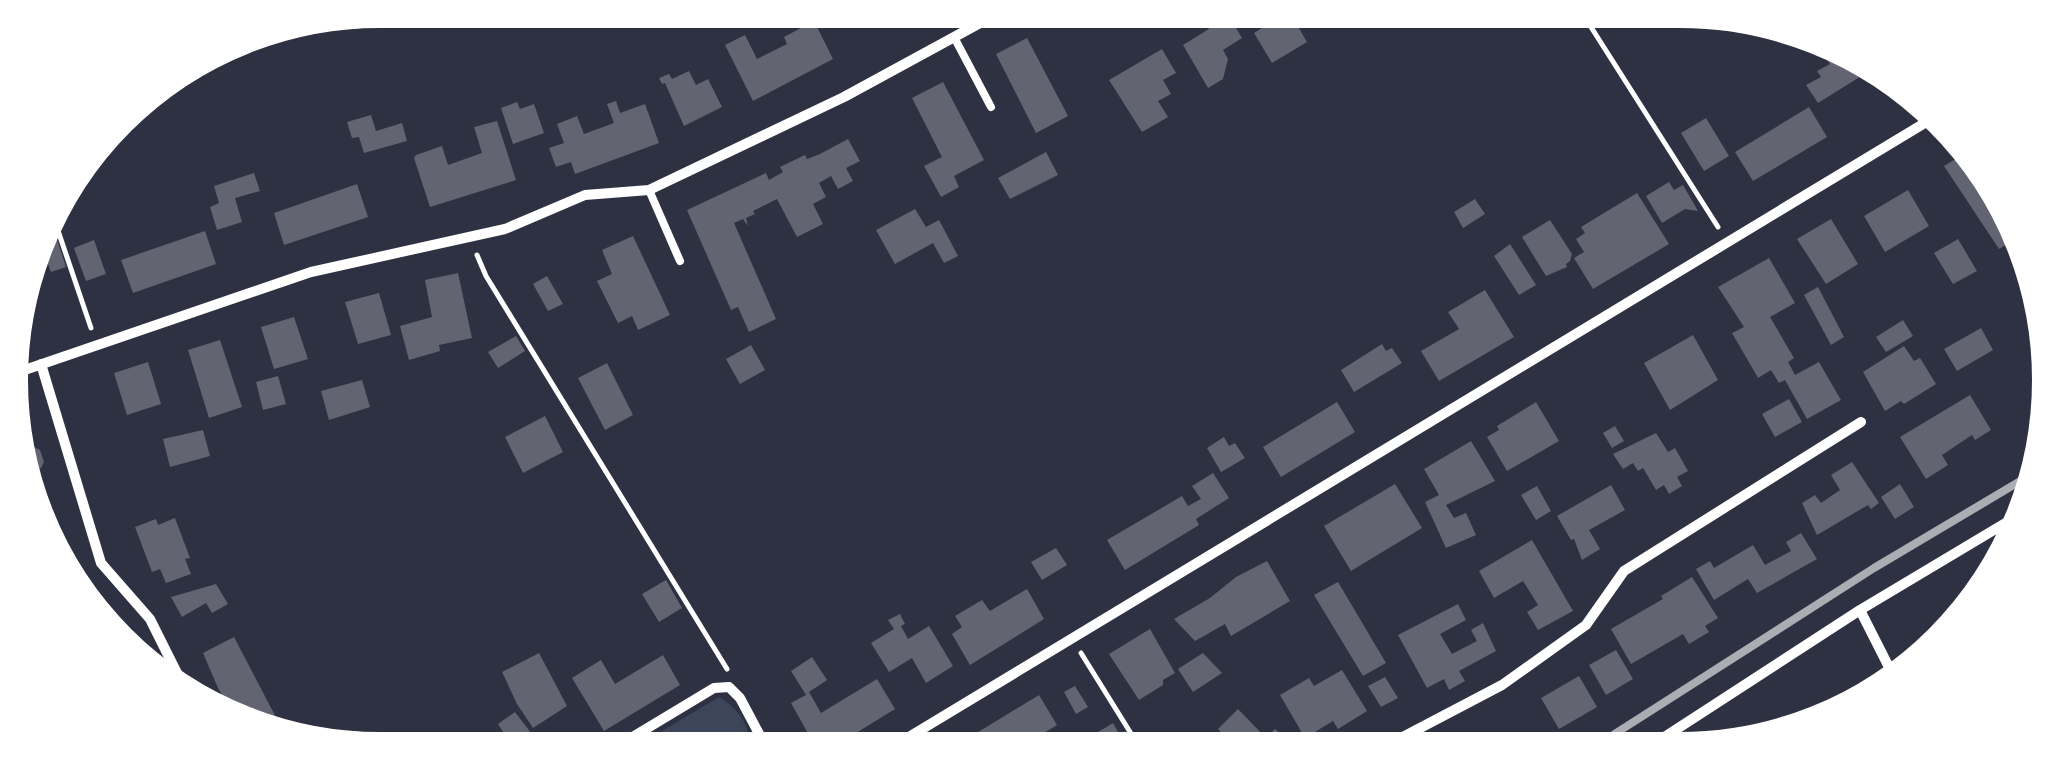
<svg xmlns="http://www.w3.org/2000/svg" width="2061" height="760" viewBox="0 0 2061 760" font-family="Ubuntu,sans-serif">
	<rect width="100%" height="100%" fill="#2d3142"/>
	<path fill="#3c4559" d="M 719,697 C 736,707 751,724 748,745 L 640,744 Z"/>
	<path fill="#626471" d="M 1105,12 L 1139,12 L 1114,27 Z
		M 1222,13 L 1227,13 L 1242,38 L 1223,50 L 1228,59 L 1223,79 L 1208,88 L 1183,45 L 1209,29 L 1205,23 Z
		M 1286,13 L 1290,13 L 1307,42 L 1272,63 L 1254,33 Z
		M 1314,14 L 1352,14 L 1322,28 Z
		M 814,21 L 833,59 L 753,101 L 725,45 L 745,35 L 757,59 L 787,44 L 784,37 Z
		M 1027,38 L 1068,116 L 1036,133 L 996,54 Z
		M 1835,46 L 1891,74 L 1878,81 L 1871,70 L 1818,103 L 1806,85 L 1821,77 L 1817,71 L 1830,64 L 1823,53 Z
		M 1162,49 L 1176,73 L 1163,80 L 1171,94 L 1158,101 L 1168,117 L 1142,132 L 1109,80 Z
		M 689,71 L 696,85 L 708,79 L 722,107 L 684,126 L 665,83 L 662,84 L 659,78 L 669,74 L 672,79 Z
		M 943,82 L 984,160 L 954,176 L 959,187 L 941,197 L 924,166 L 942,157 L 912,98 Z
		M 616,101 L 620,113 L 645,104 L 659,143 L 575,174 L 571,162 L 556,167 L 549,148 L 564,143 L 557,124 L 577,116 L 584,134 L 614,123 L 607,104 Z
		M 517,102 L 520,109 L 534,104 L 544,133 L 513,144 L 501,108 Z
		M 1809,107 L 1827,137 L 1753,181 L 1735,152 Z
		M 371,115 L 376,131 L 402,123 L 407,141 L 364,153 L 359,137 L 352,138 L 347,122 Z
		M 1706,118 L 1729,156 L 1704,171 L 1681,133 Z
		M 497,121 L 516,180 L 430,207 L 414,158 L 416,155 L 442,146 L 448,165 L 482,153 L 474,127 Z
		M 848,139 L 860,161 L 846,168 L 853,181 L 838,189 L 831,176 L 819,183 L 826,197 L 813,204 L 823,224 L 797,237 L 777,199 L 753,211 L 755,214 L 746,218 L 748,226 L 743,219 L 734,223 L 776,319 L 749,332 L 738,307 L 731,310 L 687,210 L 766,173 L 769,180 L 783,172 L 780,167 L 805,155 L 807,159 L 820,154 Z
		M 1969,151 L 2006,193 L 2021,236 L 1999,249 L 1944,166 Z
		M 1046,152 L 1058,175 L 1010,199 L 998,178 Z
		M 254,173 L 260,191 L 235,198 L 242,222 L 217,230 L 210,207 L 219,203 L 214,186 Z
		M 1669,182 L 1674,190 L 1683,185 L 1698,211 L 1685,209 L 1662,223 L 1646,196 Z
		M 357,184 L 368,217 L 284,245 L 274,213 Z
		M 1908,190 L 1929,226 L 1885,252 L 1864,216 Z
		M 1637,193 L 1669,244 L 1593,289 L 1574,258 L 1584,252 L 1576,239 L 1585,233 L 1581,227 Z
		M 1475,199 L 1485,214 L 1463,228 L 1454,212 Z
		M 915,209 L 926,227 L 939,220 L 958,256 L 944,263 L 933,243 L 895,264 L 876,230 Z
		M 1831,219 L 1858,264 L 1826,284 L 1797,239 Z
		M 1550,220 L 1572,254 L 1570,261 L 1566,264 L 1567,267 L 1546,276 L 1522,237 Z
		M 205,231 L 216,264 L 133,293 L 121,260 Z
		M 56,236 L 66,267 L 51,272 L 40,242 Z
		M 633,236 L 670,315 L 638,330 L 632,316 L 618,323 L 597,281 L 612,274 L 602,250 Z
		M 1958,239 L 1977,271 L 1953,284 L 1934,253 Z
		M 94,240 L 106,274 L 86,281 L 74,248 Z
		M 1510,244 L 1536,285 L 1519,295 L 1494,256 Z
		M 1769,258 L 1795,303 L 1770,317 L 1794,358 L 1788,362 L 1795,375 L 1819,362 L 1841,400 L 1807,419 L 1785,380 L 1779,383 L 1771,370 L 1758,378 L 1732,333 L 1744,327 L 1718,287 Z
		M 458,273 L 472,338 L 439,345 L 440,351 L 409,360 L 400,326 L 432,317 L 425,280 Z
		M 547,276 L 563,304 L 548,311 L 533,284 Z
		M 1818,287 L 1844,337 L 1831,345 L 1804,295 Z
		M 1485,290 L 1514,337 L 1439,381 L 1421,351 L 1459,329 L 1448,312 Z
		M 379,293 L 391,335 L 358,344 L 345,302 Z
		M 14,313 L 21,330 L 8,335 L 8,330 Z
		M 294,317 L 308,359 L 274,369 L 261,327 Z
		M 1903,320 L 1913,336 L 1886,352 L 1876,337 Z
		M 1981,328 L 1993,350 L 1957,371 L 1944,349 Z
		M 1693,335 L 1718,380 L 1670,410 L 1644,363 Z
		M 516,336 L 525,351 L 498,368 L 488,352 Z
		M 220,340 L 242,407 L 209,418 L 188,350 Z
		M 1382,344 L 1386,351 L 1392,348 L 1402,363 L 1354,392 L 1341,370 Z
		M 751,345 L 765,370 L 740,384 L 726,359 Z
		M 1904,346 L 1914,361 L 1920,358 L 1936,384 L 1904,404 L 1901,401 L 1885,411 L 1863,372 Z
		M 148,362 L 161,404 L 127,415 L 114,373 Z
		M 607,363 L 633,415 L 605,430 L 578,378 Z
		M 278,376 L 286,404 L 263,410 L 256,382 Z
		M 362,380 L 370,407 L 329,420 L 321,391 Z
		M 1970,395 L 1991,430 L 1975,440 L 1972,435 L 1942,455 L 1948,465 L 1926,479 L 1900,437 Z
		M 1789,399 L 1802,422 L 1775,437 L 1762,414 Z
		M 1337,402 L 1355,432 L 1281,477 L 1263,447 Z
		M 1536,402 L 1559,441 L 1507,471 L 1487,437 L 1499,430 L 1497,426 Z
		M 545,416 L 563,452 L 523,473 L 505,437 Z
		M 11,424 L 22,452 L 34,447 L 40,450 L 44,462 L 41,468 L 21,475 L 12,454 Z
		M 1615,426 L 1624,441 L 1612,448 L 1603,433 Z
		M 203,430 L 210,456 L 170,467 L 163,439 Z
		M 1656,433 L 1668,452 L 1675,448 L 1688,471 L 1677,477 L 1682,486 L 1669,494 L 1664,485 L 1656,490 L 1643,468 L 1638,471 L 1633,463 L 1623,469 L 1613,454 Z
		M 1224,437 L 1229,446 L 1235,443 L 1245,458 L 1221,472 L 1207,448 Z
		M 1471,441 L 1495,481 L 1446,505 L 1454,518 L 1466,513 L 1476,535 L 1446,548 L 1425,502 L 1439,495 L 1424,469 Z
		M 1852,462 L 1879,503 L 1871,509 L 1868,505 L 1817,535 L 1802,503 L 1815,495 L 1821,503 L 1840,490 L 1831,475 Z
		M 1213,473 L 1229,498 L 1196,519 L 1199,525 L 1125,570 L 1107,540 L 1182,496 L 1188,506 L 1201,499 L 1192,486 Z
		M 1395,484 L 1422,528 L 1351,571 L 1324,526 Z
		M 1900,484 L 1914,507 L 1895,519 L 1881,497 Z
		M 1611,485 L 1625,510 L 1589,530 L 1600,549 L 1582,560 L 1574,539 L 1571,540 L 1557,516 Z
		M 1537,486 L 1551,511 L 1536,520 L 1521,495 Z
		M 175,518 L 190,558 L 185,559 L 191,574 L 166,583 L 160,569 L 152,572 L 135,527 L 156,519 L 158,525 Z
		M 1801,533 L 1817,559 L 1757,593 L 1748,579 L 1714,600 L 1696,569 L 1710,561 L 1714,568 L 1753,545 L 1765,565 L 1791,551 L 1786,542 Z
		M 1532,540 L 1573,611 L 1538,630 L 1527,612 L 1538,605 L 1523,581 L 1494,598 L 1479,571 Z
		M 1056,548 L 1067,565 L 1042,580 L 1031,562 Z
		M 1267,561 L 1290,601 L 1231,636 L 1225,624 L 1195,641 L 1174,619 L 1210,598 L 1236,577 Z
		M 1692,577 L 1718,618 L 1705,626 L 1709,632 L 1689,644 L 1683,634 L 1631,664 L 1611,629 L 1663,599 L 1661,596 Z
		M 666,580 L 682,608 L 659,622 L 642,594 Z
		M 1338,582 L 1386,663 L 1363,676 L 1314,595 Z
		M 216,584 L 228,604 L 212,613 L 206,603 L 182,617 L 171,597 Z
		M 1027,589 L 1044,619 L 970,665 L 952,634 L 962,627 L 955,616 L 982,600 L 990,611 Z
		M 1458,604 L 1466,620 L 1440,634 L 1452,654 L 1477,641 L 1471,630 L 1483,623 L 1496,651 L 1459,671 L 1465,681 L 1449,690 L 1444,679 L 1427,688 L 1398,635 Z
		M 900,614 L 905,624 L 901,626 L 908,639 L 929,626 L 953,666 L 926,683 L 912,658 L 889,672 L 871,643 L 894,629 L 888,620 Z
		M 1150,629 L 1175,673 L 1163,680 L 1163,685 L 1139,700 L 1109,654 Z
		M 234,637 L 269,704 L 288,740 L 282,742 L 250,726 L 245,717 L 237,720 L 218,688 L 203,653 Z
		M 1616,650 L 1633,679 L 1606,695 L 1589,665 Z
		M 539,653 L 567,706 L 533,728 L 517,704 L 502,672 Z
		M 1203,653 L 1222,673 L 1193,692 L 1178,669 Z
		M 663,655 L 680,685 L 604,731 L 572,678 L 601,660 L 615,684 Z
		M 812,657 L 827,680 L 809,692 L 821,713 L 877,679 L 895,709 L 835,746 L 815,746 L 791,703 L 806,695 L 791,671 Z
		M 147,659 L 154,679 L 138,662 Z
		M 1342,670 L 1367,711 L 1338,729 L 1333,721 L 1305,738 L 1280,695 L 1309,678 L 1314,686 Z
		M 1579,676 L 1597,707 L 1559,729 L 1541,698 Z
		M 1385,677 L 1398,698 L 1381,707 L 1368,686 Z
		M 1075,686 L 1088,707 L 1076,714 L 1064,692 Z
		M 1039,695 L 1057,725 L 1021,747 L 969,747 L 965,740 Z
		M 1857,707 L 1846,717 L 1827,723 L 1826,720 Z
		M 1238,709 L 1266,738 L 1275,729 L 1297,749 L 1225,748 L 1231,742 L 1218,729 Z
		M 515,712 L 528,729 L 538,744 L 511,744 L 498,724 Z
		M 1113,723 L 1123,741 L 1112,748 L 1093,747 L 1088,738 Z
		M 1048,735 L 1056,747 L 1040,747 L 1037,742 Z"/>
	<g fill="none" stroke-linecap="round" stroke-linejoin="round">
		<path stroke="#fff" stroke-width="5" d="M 1584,16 L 1718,227
			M 50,207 L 91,328
			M 477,255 L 486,276 L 727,669
			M 1081,653 L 1140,748"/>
		<path stroke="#fff" stroke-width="8" d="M 954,37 L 991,107
			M 649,190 L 680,261"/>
		<path stroke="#fff" stroke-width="10" d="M 41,364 L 101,563 L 150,619 L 188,695
			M 10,375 L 311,272 L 505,229 L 585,195 L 649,190 L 844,97 L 1002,11
			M 1860,610 L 1897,683
			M 621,744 L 714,688 L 729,687 L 740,698 L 765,745
			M 894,746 L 1938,115
			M 1380,749 L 1502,685 L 1586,625 L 1624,571 L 1861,422
			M 1643,751 L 1860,610 L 2029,509"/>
		<path stroke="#abadb3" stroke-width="8" d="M 1588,751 L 1874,568 L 2044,467"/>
	</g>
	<path d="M0 0H2061V760H0ZM380 22H1680A358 358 0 0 1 2038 380V380A358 358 0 0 1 1680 738H380A358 358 0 0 1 22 380V380A358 358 0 0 1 380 22Z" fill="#fff" fill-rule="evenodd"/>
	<path fill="none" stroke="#fff" stroke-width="12" d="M380 22H1680A358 358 0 0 1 2038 380V380A358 358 0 0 1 1680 738H380A358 358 0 0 1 22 380V380A358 358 0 0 1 380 22Z"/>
</svg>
